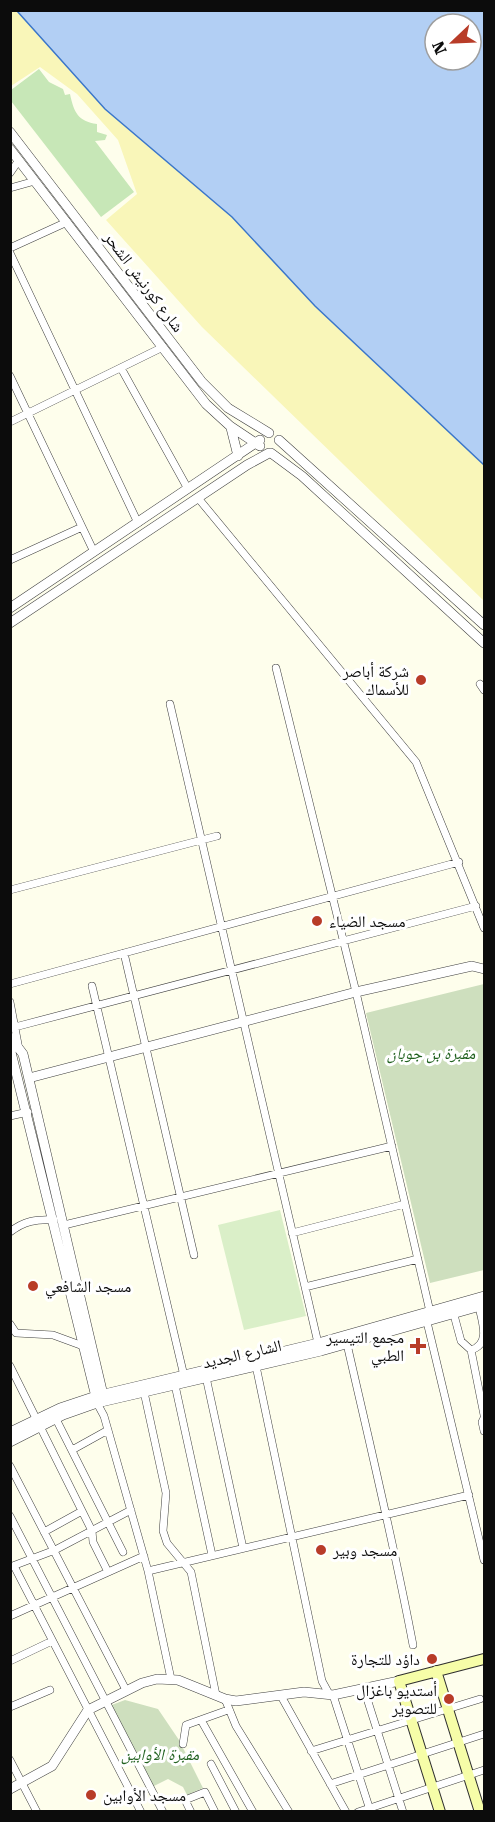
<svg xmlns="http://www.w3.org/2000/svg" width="495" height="1822" viewBox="0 0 495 1822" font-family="'Roboto Serif','Noto Naskh Arabic',serif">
	<rect width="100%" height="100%" fill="#fefeec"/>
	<path fill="#c7e7b7" d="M 39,69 L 49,82 L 63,89 L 65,95 L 70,94 C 74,113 78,121 97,124 L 97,132 L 107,135 L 105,140 L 95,141 L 134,192 L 101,217 L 11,101 L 11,90 Z"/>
	<path fill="#f9f6b9" d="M 11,11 L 17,11 L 105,109 L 232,217 L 315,306 L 484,465 L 484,601 L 202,327 L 106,220 L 137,194 L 118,140 L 77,94 L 40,67 L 11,86 Z"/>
	<path fill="#cedfbe" d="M 484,984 L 484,1270 L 430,1283 L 366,1013 Z
		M 125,1700 L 158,1709 L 179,1740 L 203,1788 L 187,1795 L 183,1787 L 168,1779 L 152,1787 L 109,1706 Z"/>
	<path fill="#daefc8" d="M 280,1210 L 306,1316 L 244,1330 L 218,1225 Z"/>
	<path fill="#b2cff4" stroke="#3b76c9" stroke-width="1.5" fill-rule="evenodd" d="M 17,11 L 484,11 L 484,465 L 315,306 L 232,217 L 105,109 ZM 435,24 L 471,24 L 471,60 L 435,60 Z"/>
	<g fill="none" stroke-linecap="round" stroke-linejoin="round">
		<defs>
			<path id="minor" d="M 10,173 L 19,160
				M 10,188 L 35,181
				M 10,248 L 67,222
				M 10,253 L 138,523
				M 121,368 L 188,489
				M 10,376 L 94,552
				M 10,422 L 163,347
				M 198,498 L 416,762 L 484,928
				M 10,560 L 82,527
				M 276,668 L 356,992 L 431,1316
				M 480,684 L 484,690
				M 170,704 L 318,1343
				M 10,890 L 217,836
				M 124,953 L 194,1255
				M 10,984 L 459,862
				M 92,986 L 185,1380
				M 10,1002 L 18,1044
				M 15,1027 L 476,906
				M 10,1116 L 28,1112
				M 64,1225 L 392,1146
				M 10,1232 C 24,1221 36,1219 54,1220
				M 292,1233 L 405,1204
				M 305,1287 L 418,1259
				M 454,1315 L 461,1341 L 471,1350 L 484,1415
				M 427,1322 L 484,1560
				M 10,1324 L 16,1333 L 53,1335 L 83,1346
				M 347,1344 C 370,1445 394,1544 413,1645
				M 471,1350 C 491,1344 482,1322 479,1307
				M 10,1366 L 92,1531 L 93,1542 L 108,1572
				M 256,1366 L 322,1681 L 328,1692
				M 206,1377 L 243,1548
				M 175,1385 L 212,1555
				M 144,1392 L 166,1493 L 163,1531 L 167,1543 L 191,1572 L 216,1695
				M 97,1403 L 104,1416 L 148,1571 L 171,1679
				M 484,1418 L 482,1422 L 484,1431
				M 56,1419 L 123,1552
				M 72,1450 L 108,1430
				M 10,1466 L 126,1690
				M 10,1516 L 163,1812
				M 44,1532 L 82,1511
				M 14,1566 L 141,1812
				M 10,1567 L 55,1550 L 131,1510
				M 148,1571 L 469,1495
				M 10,1616 L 144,1556
				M 10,1661 L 52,1641
				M 364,1689 L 403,1812
				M 333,1695 L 370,1810
				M 281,1696 L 346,1812
				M 225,1699 L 236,1726 L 289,1812
				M 10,1707 L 50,1690
				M 201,1720 L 253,1812
				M 183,1744 L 186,1725 L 228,1710
				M 311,1751 L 480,1699
				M 10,1760 L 37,1812
				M 211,1764 L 236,1812
				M 330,1784 L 484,1734
				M 191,1812 L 185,1800 L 205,1792 L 215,1812
				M 358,1812 L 484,1770"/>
			<path id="tertiary" d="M 10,132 L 202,382 L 228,408 L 269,433
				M 10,149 L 206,404 L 230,426 L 260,446
				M 231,428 L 238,456
				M 279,440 L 484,625
				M 271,453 L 302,476 L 484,643
				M 10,608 L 260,440
				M 10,623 L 247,465 L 269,453
				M 10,1037 L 23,1054 L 104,1399
				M 10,1048 L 97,1401
				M 29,1078 L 356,992 L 472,966 L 484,969
				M 10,1432 L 60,1408 L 96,1396 L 318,1343 L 484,1296
				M 10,1442 L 63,1415 L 97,1403 L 321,1351 L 484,1305
				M 10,1789 L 52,1766 L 88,1710 L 142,1683 L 157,1679 L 178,1680 L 225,1699 L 236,1701 L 304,1692 L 333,1695 L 399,1681"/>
			<path id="secondary" d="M 436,1671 L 480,1812
				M 440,1812 L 399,1681 L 484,1659"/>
		</defs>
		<use href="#minor" stroke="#3f3f3f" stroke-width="8"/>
		<use href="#tertiary" stroke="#3f3f3f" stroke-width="10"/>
		<use href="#secondary" stroke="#2e2e2e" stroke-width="12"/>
		<use href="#minor" stroke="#fff" stroke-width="7"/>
		<use href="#tertiary" stroke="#fff" stroke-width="9"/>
		<use href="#secondary" stroke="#f6fda8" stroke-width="10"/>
	</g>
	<g fill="#b83c28" stroke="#fff" stroke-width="2">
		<circle cx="421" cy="680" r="6"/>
		<circle cx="317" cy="921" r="6"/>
		<circle cx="33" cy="1286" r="6"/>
		<path d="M415 1337h6v6h6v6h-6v6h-6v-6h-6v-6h6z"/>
		<circle cx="321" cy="1550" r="6"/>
		<circle cx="432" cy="1659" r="6"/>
		<circle cx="449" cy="1699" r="6"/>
		<circle cx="91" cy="1795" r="6"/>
	</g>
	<g text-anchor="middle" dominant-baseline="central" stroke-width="6" stroke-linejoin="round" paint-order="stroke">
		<g font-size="16" fill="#0c0c0c" stroke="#fff">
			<text transform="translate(144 282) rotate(53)">شارع كورنيش الشحر</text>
			<text transform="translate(242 1354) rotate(-13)">الشارع الجديد</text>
		</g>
		<g font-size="16" fill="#0c0c0c" stroke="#fff" text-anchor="end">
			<text x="409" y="671">شركة أباصر<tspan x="409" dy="18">للأسماك</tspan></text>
			<text x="329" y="921" text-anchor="start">مسجد الضياء</text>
			<text x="45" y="1286" text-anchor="start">مسجد الشافعي</text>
			<text x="404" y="1337">مجمع التيسير<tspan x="404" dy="18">الطبي</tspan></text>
			<text x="333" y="1550" text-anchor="start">مسجد وبير</text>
			<text x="420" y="1659">داؤد للتجارة</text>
			<text x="437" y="1690">أستديو باغزال<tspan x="437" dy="18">للتصوير</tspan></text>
			<text x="103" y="1795" text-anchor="start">مسجد الأوابين</text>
		</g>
		<g font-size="16" font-style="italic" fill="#20611f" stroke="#fff">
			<text x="431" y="1053">مقبرة بن جوبان</text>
			<text x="160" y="1754">مقبرة الأوابين</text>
		</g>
	</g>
	<rect width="495" height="1822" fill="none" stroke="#0c0c0c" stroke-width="24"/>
	<g transform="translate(453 42) rotate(247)"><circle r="28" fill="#ffffff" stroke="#9e9e9e" stroke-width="1.5"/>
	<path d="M0-4.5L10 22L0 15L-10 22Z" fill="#b83c28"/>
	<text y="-9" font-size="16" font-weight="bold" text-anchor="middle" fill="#0c0c0c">N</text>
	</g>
</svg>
